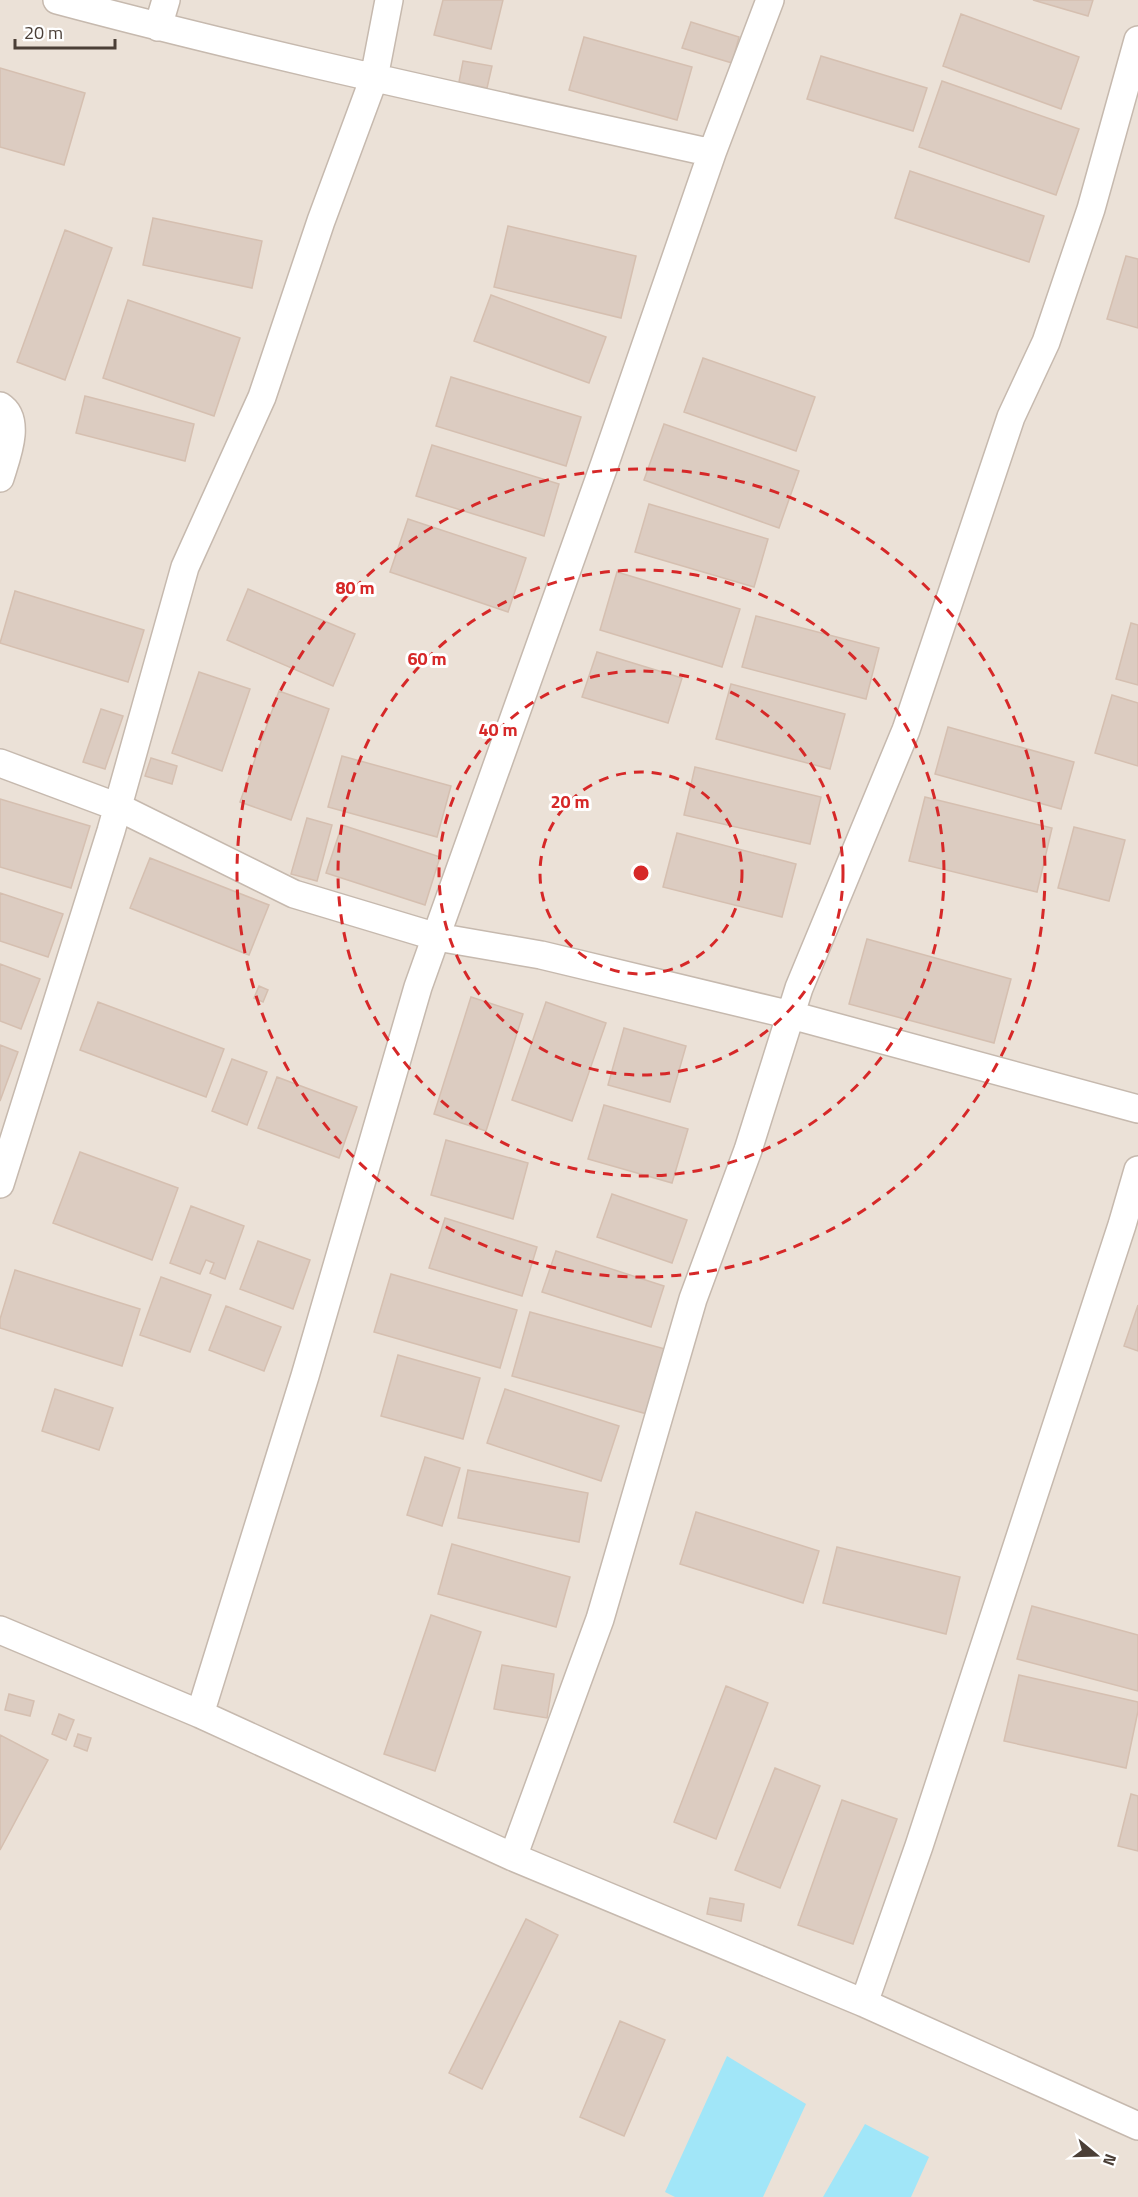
<svg xmlns="http://www.w3.org/2000/svg" width="1138" height="2197" viewBox="0 0 1138 2197" font-family="'Titillium Web',sans-serif">
	<rect width="100%" height="100%" fill="#f6f0ea"/>
	<path fill="#ebe1d7" d="M 0,0 L 1138,0 L 1138,2197 L 0,2197 Z"/>
	<path fill="#a1e6f8" d="M 727,2056 L 806,2104 L 763,2197 L 675,2197 L 665,2192 Z
		M 865,2124 L 929,2157 L 911,2197 L 823,2197 Z"/>
	<path fill="#dcccc1" stroke="#d5bfb0" stroke-width="1.5" d="M 443,0 L 503,0 L 491,49 L 434,35 Z
		M 1033,0 L 1093,0 L 1088,16 Z
		M 961,14 L 1079,57 L 1061,109 L 943,66 Z
		M 691,22 L 739,37 L 732,63 L 682,48 Z
		M 584,37 L 692,67 L 677,120 L 569,90 Z
		M 821,56 L 927,88 L 913,131 L 807,99 Z
		M 463,61 L 492,66 L 487,88 L 459,82 Z
		M 0,68 L 85,93 L 64,165 L 0,147 Z
		M 942,81 L 1079,129 L 1056,195 L 919,147 Z
		M 910,171 L 1044,216 L 1029,262 L 895,218 Z
		M 153,218 L 262,241 L 252,288 L 143,265 Z
		M 508,226 L 636,256 L 621,318 L 494,287 Z
		M 65,230 L 112,248 L 65,380 L 17,362 Z
		M 1126,256 L 1138,259 L 1138,328 L 1107,319 Z
		M 491,295 L 606,337 L 589,383 L 474,341 Z
		M 128,300 L 240,338 L 214,416 L 103,378 Z
		M 703,358 L 815,397 L 796,451 L 684,412 Z
		M 451,377 L 581,417 L 566,466 L 436,426 Z
		M 85,396 L 194,424 L 185,461 L 76,433 Z
		M 664,424 L 799,471 L 779,528 L 644,480 Z
		M 432,445 L 559,484 L 544,536 L 416,496 Z
		M 649,504 L 768,539 L 754,587 L 635,552 Z
		M 408,519 L 526,558 L 508,612 L 390,572 Z
		M 617,572 L 740,609 L 722,667 L 600,630 Z
		M 248,589 L 355,634 L 333,686 L 227,640 Z
		M 15,591 L 144,630 L 128,682 L 0,643 Z
		M 756,616 L 879,648 L 866,699 L 742,667 Z
		M 1131,623 L 1138,625 L 1138,685 L 1116,679 Z
		M 597,652 L 682,678 L 668,723 L 582,697 Z
		M 199,672 L 250,689 L 222,771 L 172,753 Z
		M 731,684 L 845,714 L 830,769 L 716,739 Z
		M 279,691 L 329,709 L 291,820 L 240,802 Z
		M 1112,695 L 1138,703 L 1138,766 L 1095,753 Z
		M 101,709 L 123,716 L 105,769 L 83,762 Z
		M 948,727 L 1074,762 L 1061,809 L 935,774 Z
		M 342,756 L 451,786 L 437,837 L 328,807 Z
		M 151,758 L 177,766 L 172,784 L 145,776 Z
		M 695,767 L 821,797 L 810,844 L 684,815 Z
		M 925,797 L 1052,828 L 1037,892 L 909,861 Z
		M 0,799 L 90,826 L 71,888 L 0,867 Z
		M 307,818 L 332,825 L 317,881 L 291,874 Z
		M 342,825 L 440,857 L 425,905 L 326,873 Z
		M 1074,827 L 1125,840 L 1109,901 L 1058,888 Z
		M 677,833 L 796,864 L 782,917 L 663,887 Z
		M 150,858 L 269,905 L 249,955 L 130,908 Z
		M 0,893 L 63,914 L 48,957 L 0,941 Z
		M 867,939 L 1011,979 L 994,1043 L 849,1004 Z
		M 0,964 L 40,979 L 21,1029 L 0,1021 Z
		M 259,986 L 268,990 L 263,1002 L 254,998 Z
		M 471,997 L 523,1014 L 486,1131 L 434,1114 Z
		M 98,1002 L 224,1049 L 206,1097 L 80,1050 Z
		M 546,1002 L 606,1023 L 572,1121 L 512,1100 Z
		M 624,1028 L 686,1046 L 670,1102 L 608,1085 Z
		M 0,1045 L 18,1052 L 0,1101 Z
		M 232,1059 L 267,1072 L 247,1125 L 212,1111 Z
		M 277,1077 L 357,1107 L 339,1158 L 258,1128 Z
		M 604,1105 L 688,1129 L 672,1183 L 588,1159 Z
		M 446,1140 L 528,1163 L 513,1219 L 431,1195 Z
		M 80,1152 L 178,1188 L 152,1260 L 53,1223 Z
		M 612,1194 L 687,1220 L 672,1263 L 597,1237 Z
		M 191,1206 L 244,1226 L 225,1279 L 210,1273 L 214,1263 L 206,1260 L 200,1274 L 170,1263 Z
		M 445,1218 L 537,1247 L 522,1296 L 429,1268 Z
		M 258,1241 L 310,1260 L 293,1309 L 240,1289 Z
		M 556,1251 L 664,1286 L 651,1327 L 542,1292 Z
		M 15,1270 L 140,1309 L 122,1366 L 0,1328 L 0,1319 Z
		M 391,1274 L 517,1310 L 500,1368 L 374,1332 Z
		M 161,1277 L 211,1295 L 190,1352 L 140,1335 Z
		M 1138,1305 L 1138,1351 L 1124,1346 Z
		M 226,1306 L 281,1327 L 264,1371 L 209,1350 Z
		M 530,1312 L 665,1349 L 647,1414 L 512,1376 Z
		M 398,1355 L 480,1378 L 463,1439 L 381,1416 Z
		M 55,1389 L 113,1408 L 99,1450 L 42,1431 Z
		M 505,1389 L 619,1426 L 601,1481 L 487,1443 Z
		M 425,1457 L 460,1468 L 442,1526 L 407,1515 Z
		M 468,1470 L 588,1493 L 579,1542 L 458,1518 Z
		M 696,1512 L 819,1551 L 803,1603 L 680,1564 Z
		M 452,1544 L 570,1577 L 556,1627 L 438,1594 Z
		M 837,1547 L 960,1577 L 946,1634 L 823,1603 Z
		M 1032,1606 L 1138,1635 L 1138,1691 L 1017,1659 Z
		M 431,1615 L 481,1632 L 435,1771 L 384,1754 Z
		M 502,1665 L 554,1674 L 547,1718 L 494,1709 Z
		M 1019,1675 L 1138,1702 L 1138,1711 L 1126,1768 L 1004,1741 Z
		M 726,1686 L 768,1703 L 716,1839 L 674,1822 Z
		M 9,1694 L 34,1701 L 30,1716 L 5,1710 Z
		M 59,1714 L 74,1720 L 66,1740 L 52,1734 Z
		M 78,1734 L 91,1738 L 87,1751 L 74,1746 Z
		M 0,1735 L 48,1760 L 0,1850 Z
		M 775,1768 L 820,1786 L 780,1888 L 735,1870 Z
		M 1131,1794 L 1138,1796 L 1138,1851 L 1118,1846 Z
		M 842,1800 L 897,1819 L 853,1944 L 798,1925 Z
		M 710,1898 L 744,1904 L 741,1921 L 707,1914 Z
		M 526,1919 L 558,1935 L 482,2089 L 449,2073 Z
		M 620,2021 L 665,2040 L 624,2136 L 580,2117 Z"/>
	<g fill="none" stroke-linecap="round" stroke-linejoin="round">
		<defs>
			<path id="minor" d="M 57,0 C 274,58 493,104 712,153 L 605,463 L 418,987 L 305,1376 L 200,1714
				M 158,27 L 166,0
				M 712,153 L 770,0
				M 0,406 C 22,420 6,458 0,478
				M 0,763 L 118,807 L 294,894 L 437,937 L 541,955 L 791,1015 L 1138,1109
				M 0,1184 L 111,831 L 185,567 L 262,397 L 321,221 L 374,78 L 389,0
				M 0,1630 L 200,1714 L 513,1857 L 864,2003 L 1138,2126
				M 513,1857 L 600,1619 L 693,1299 L 748,1150 L 799,988 L 906,730 L 1011,417 L 1046,342 L 1091,209 L 1138,40
				M 864,2003 L 919,1846 L 1122,1225 L 1138,1170"/>
		</defs>
		<use href="#minor" stroke="#c6b9ae" stroke-width="30"/>
		<use href="#minor" stroke="#fff" stroke-width="27"/>
	</g>
	<g fill="none" stroke="#d62828" stroke-width="3" stroke-dasharray="10 8">
		<circle cx="641" cy="873" r="101"/>
		<circle cx="641" cy="873" r="202"/>
		<circle cx="641" cy="873" r="303"/>
		<circle cx="641" cy="873" r="404"/>
	</g>
	<circle cx="641" cy="873" r="9" fill="#d62828" stroke="#fff" stroke-width="3"/>
	<g font-size="18" text-anchor="middle" font-weight="bold" fill="#d62828" stroke="#fff" stroke-width="6" stroke-linejoin="round" paint-order="stroke">
		<text x="355" y="594">80 m</text>
		<text x="427" y="665">60 m</text>
		<text x="498" y="736">40 m</text>
		<text x="570" y="808">20 m</text>
	</g>
	<g transform="translate(1096 2155) rotate(109)" stroke="#ffffff" stroke-width="4.5" paint-order="stroke">
	<path d="M0-4.5L10 22L0 15L-10 22Z" fill="#4b3f37"/>
	<text y="-9" font-size="16" font-weight="bold" text-anchor="middle" fill="#4b3f37">N</text>
	</g>
	<path d="M15 39v9h100v-9" fill="none" stroke="#4b3f37" stroke-width="3"/>
	<text x="24" y="39" font-size="18" fill="#4b3f37" stroke="#ffffff" stroke-width="4.5" paint-order="stroke">20 m</text>
</svg>
